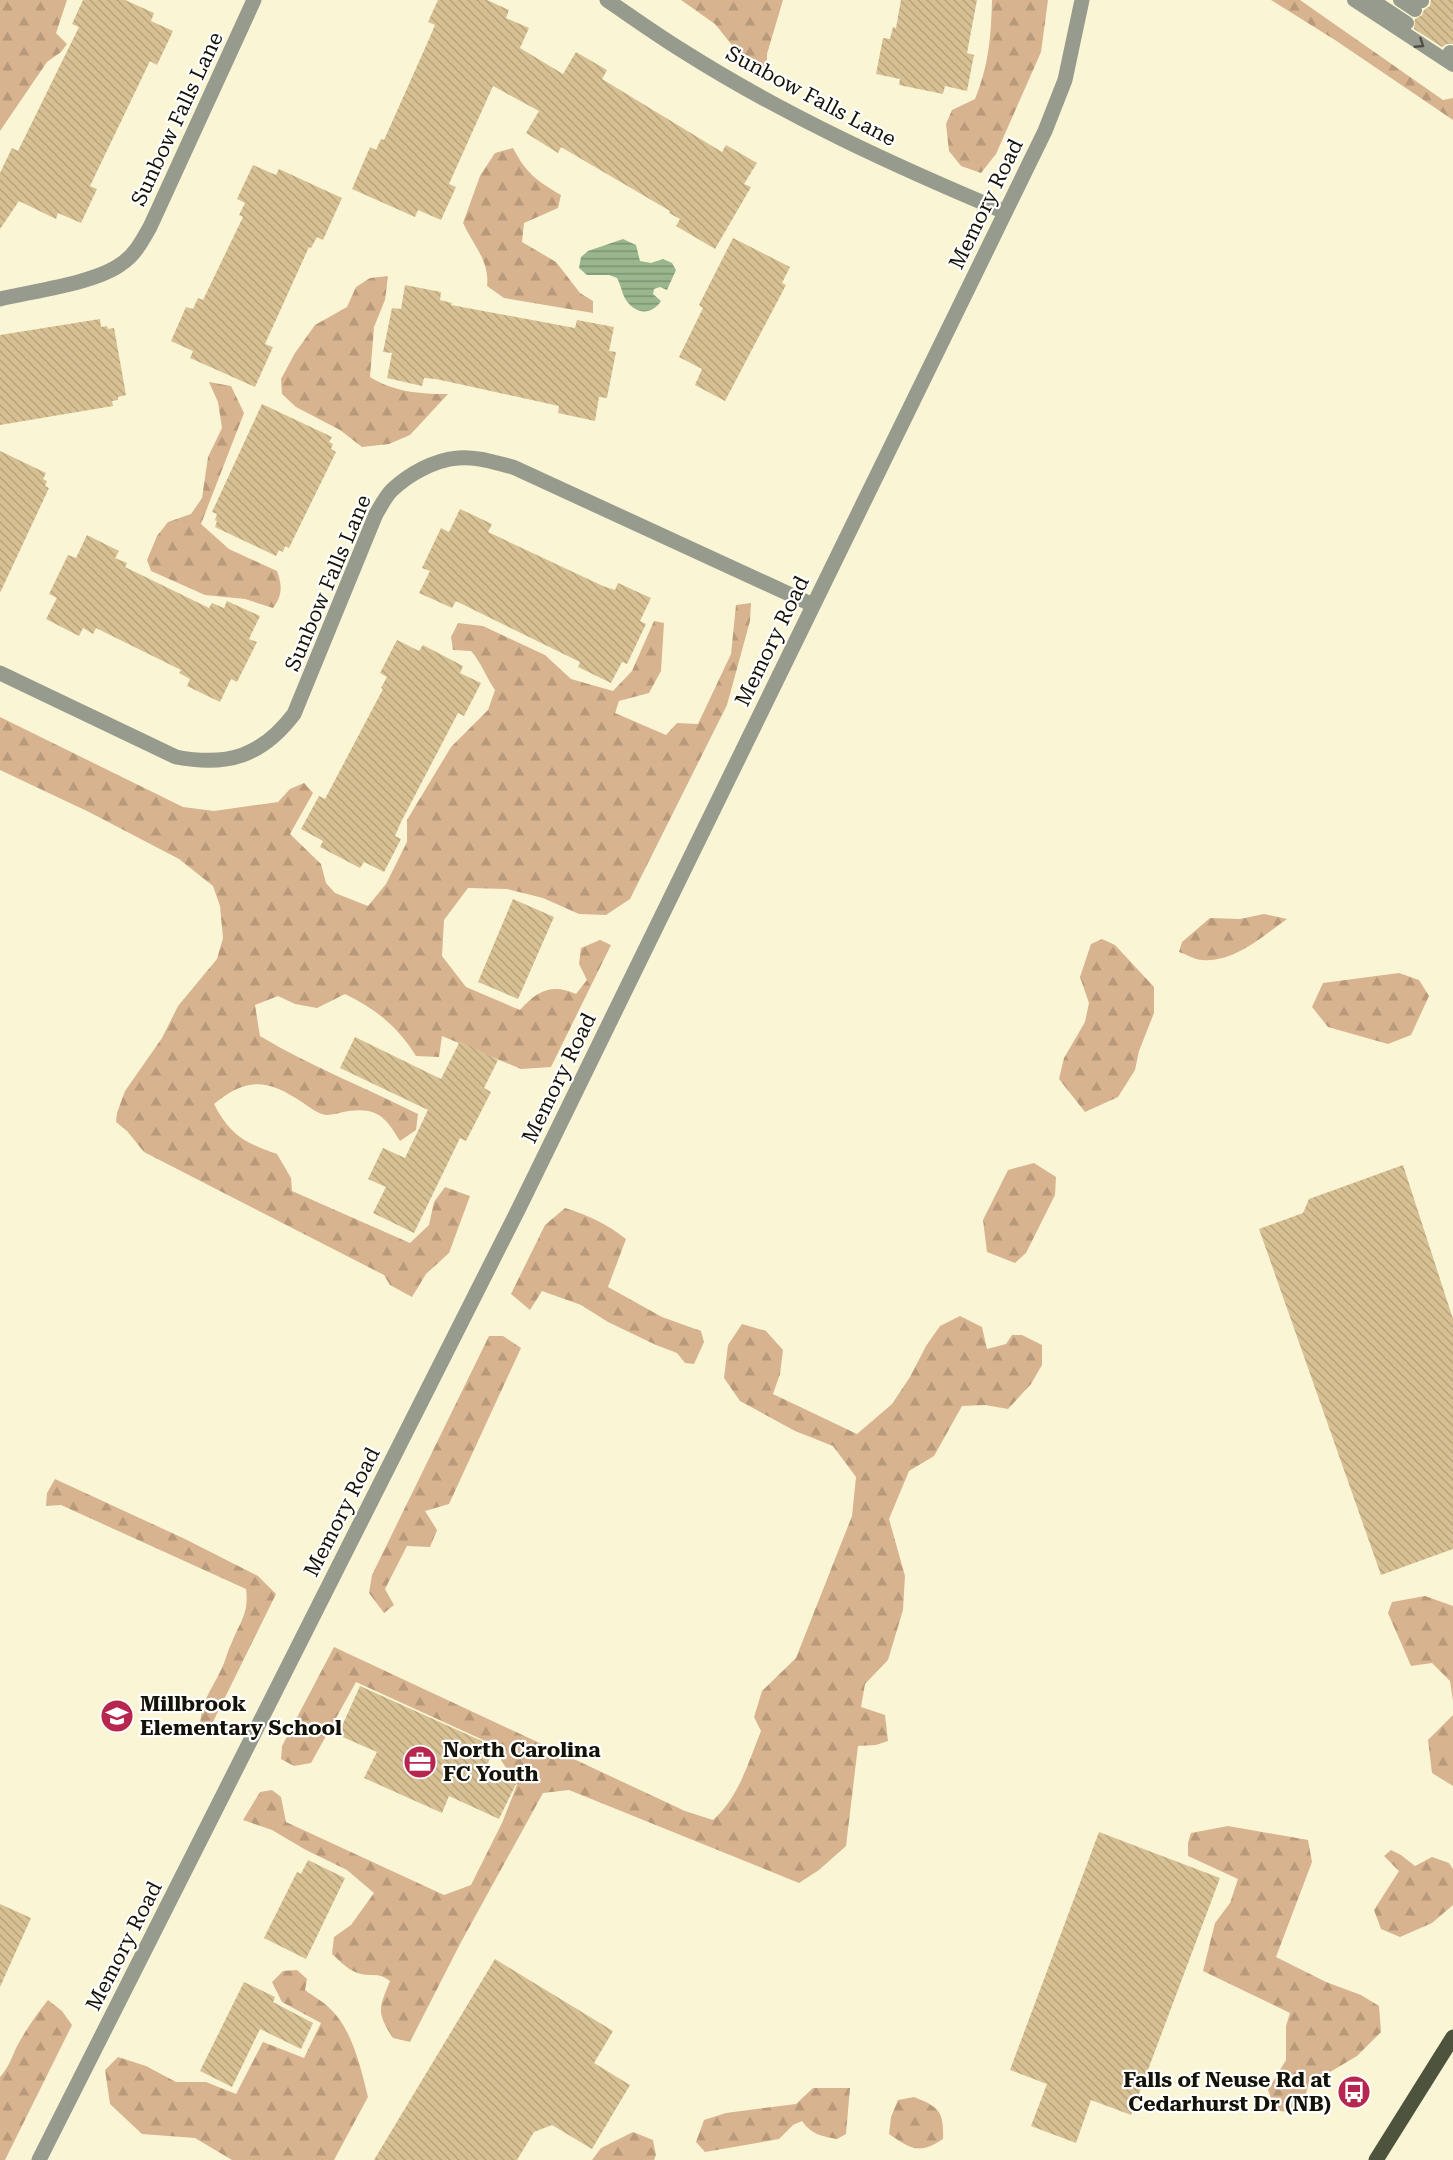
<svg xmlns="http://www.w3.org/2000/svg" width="1453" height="2160" viewBox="0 0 1453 2160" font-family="'Roboto Serif',serif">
	<defs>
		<pattern id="forest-firs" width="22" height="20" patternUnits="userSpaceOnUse" patternTransform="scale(1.5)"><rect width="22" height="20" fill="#d8b38f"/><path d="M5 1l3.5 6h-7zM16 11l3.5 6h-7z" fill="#b8997a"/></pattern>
		<pattern id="water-rules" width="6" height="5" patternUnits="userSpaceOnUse" patternTransform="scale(1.5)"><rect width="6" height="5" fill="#99b68e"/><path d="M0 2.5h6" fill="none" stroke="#7c9372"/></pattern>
		<pattern id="building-back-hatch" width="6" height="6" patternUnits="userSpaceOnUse" patternTransform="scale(1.5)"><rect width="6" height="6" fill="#d7c093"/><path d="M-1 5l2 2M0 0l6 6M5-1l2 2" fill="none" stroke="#b8a47d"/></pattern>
	</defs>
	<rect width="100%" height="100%" fill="#faf6d5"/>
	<path fill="url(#forest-firs)" d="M 0,0 L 67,0 L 56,33 L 67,44 L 61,52 L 47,62 L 0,131 Z
		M 681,0 L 783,0 L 767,54 L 767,66 L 756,71 L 748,65 L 715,24 Z
		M 992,0 L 1048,0 L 1041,52 L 996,154 L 981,173 L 961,166 L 949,151 L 946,124 L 952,110 L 975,99 C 989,65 991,36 992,0 Z
		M 1271,0 L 1300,0 L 1443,100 L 1453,98 L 1453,120 L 1335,40 Z
		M 513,148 C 526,173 537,181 561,195 L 558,208 L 524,223 L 522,242 L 556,262 L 580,293 L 593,301 L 593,313 L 504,298 L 487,286 C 490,261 473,245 463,223 L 480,176 L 495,153 Z
		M 388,276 L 385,300 L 374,327 L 370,377 C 394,392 420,394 448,394 L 410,435 L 389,444 L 362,447 L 340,430 L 296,407 L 282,394 L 281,379 L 295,353 L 315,325 L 347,307 L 356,287 L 370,278 Z
		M 209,382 L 231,386 L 244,413 L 201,524 L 229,549 L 277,571 C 282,585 283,595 273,608 L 245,599 L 205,595 L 151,571 L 147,560 L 157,536 L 168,522 L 191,514 L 202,498 L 208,457 L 222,428 L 218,402 Z
		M 751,603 L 750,621 L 727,705 L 630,899 L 606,915 L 579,914 L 543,898 L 507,889 L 468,888 L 444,920 L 442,956 L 466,987 L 520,1010 C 537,991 551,983 576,994 L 587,980 L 579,964 L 581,948 L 600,940 L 611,945 L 551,1067 L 521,1069 L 442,1036 L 439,1057 L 416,1056 C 398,1027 376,1009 345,994 L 317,1008 L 295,1004 L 278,996 L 255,1005 L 260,1036 C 310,1066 366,1088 418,1114 L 416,1130 L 400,1141 C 386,1118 378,1107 349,1111 C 342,1112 333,1115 326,1115 C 318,1114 309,1107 302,1102 C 267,1079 247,1077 214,1104 C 230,1135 245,1143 277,1154 L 291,1178 L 292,1191 L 410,1243 L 429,1225 L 434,1202 L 445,1187 L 470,1196 L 449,1253 L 426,1274 L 412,1297 L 390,1285 L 384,1275 L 144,1152 L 127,1131 L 116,1122 L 117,1113 L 125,1091 L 162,1038 L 178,1006 L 217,959 L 223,938 L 220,906 L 213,886 L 179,859 L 89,812 L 0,770 L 0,717 L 183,807 L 214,811 L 278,802 L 290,789 L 304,783 L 313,793 L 290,834 L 321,864 L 326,883 L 335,893 L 368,906 L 386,884 L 407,842 L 407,820 L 451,747 L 488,710 L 495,690 C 486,677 481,662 471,651 L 453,650 L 451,637 L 458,623 L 483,626 L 545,655 L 571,679 L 613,691 L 632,671 L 654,621 L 664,623 L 661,671 L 649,693 L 619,701 L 615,713 L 666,735 L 677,723 L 698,724 L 731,654 L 736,605 Z
		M 1264,914 L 1287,919 C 1263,936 1234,963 1202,960 C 1195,960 1186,954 1179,952 L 1182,942 L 1210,918 L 1240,919 Z
		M 1102,939 L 1115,945 L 1154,987 L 1154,1013 L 1139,1051 L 1135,1070 L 1118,1097 L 1085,1112 L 1059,1079 L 1064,1058 L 1085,1022 L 1089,1003 L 1080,977 L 1091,944 Z
		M 1399,973 L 1419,980 L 1429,996 L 1411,1035 L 1388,1044 L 1328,1027 L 1312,1007 L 1323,983 Z
		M 1034,1163 L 1056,1177 L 1055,1195 L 1026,1253 L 1015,1263 L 987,1252 L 983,1220 L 1008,1170 Z
		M 565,1208 C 588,1215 607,1224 626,1239 L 608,1287 L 662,1317 L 701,1331 L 704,1342 L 694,1364 L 685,1363 L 677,1353 L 656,1345 L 608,1322 L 581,1305 L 542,1291 L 530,1310 L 511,1294 L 545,1225 Z
		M 960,1316 L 982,1327 L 987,1349 L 1006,1344 L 1012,1335 L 1022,1335 L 1042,1345 L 1042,1365 L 1031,1384 L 1008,1409 L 985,1405 L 962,1406 L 934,1456 L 909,1471 L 889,1519 L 905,1576 L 903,1610 L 888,1660 L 865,1684 L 861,1707 L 885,1715 L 888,1741 L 876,1745 L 858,1746 L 846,1846 L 819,1870 L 799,1883 L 569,1790 L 543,1793 L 460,1944 L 410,2042 L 393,2038 C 376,2012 379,2008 390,1981 C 378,1972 374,1977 361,1974 C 350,1972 340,1961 332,1954 L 334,1937 L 351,1925 L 374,1893 L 347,1870 L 306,1850 L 272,1830 L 243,1820 L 260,1792 L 272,1790 L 281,1797 L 286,1822 L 444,1895 L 471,1885 L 502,1823 L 517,1785 L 501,1760 L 503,1749 L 356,1682 L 311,1763 L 294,1766 L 281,1759 L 282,1746 L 334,1647 L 685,1811 L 713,1820 C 739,1797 748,1763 761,1731 L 754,1717 L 762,1691 L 796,1658 L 852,1516 L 856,1477 L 833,1446 L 795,1431 L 740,1401 L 724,1378 L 728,1345 L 742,1324 L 766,1331 L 783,1350 L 780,1374 L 773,1394 L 857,1434 L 892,1404 L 910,1377 L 926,1346 L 940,1326 Z
		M 489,1336 L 503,1336 L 521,1348 L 449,1504 L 425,1511 L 437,1530 L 430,1547 L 407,1546 L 385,1589 L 394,1605 L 384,1613 L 369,1593 L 372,1575 Z
		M 55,1479 L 185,1539 L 258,1576 L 276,1594 L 208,1732 L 200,1724 C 203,1699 209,1694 220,1672 C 225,1663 227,1652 232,1642 C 241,1620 249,1613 246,1589 L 61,1505 L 46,1506 L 47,1493 Z
		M 1425,1596 L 1453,1606 L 1453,1701 L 1450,1681 L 1432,1663 L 1411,1666 L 1388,1613 L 1392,1602 Z
		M 1453,1715 L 1453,1786 L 1432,1773 L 1428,1740 Z
		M 1228,1826 L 1308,1840 L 1312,1862 L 1276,1957 L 1326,1982 L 1361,1995 L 1379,2006 L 1381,2032 L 1357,2056 L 1330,2072 L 1310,2079 L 1304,2101 L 1292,2112 L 1279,2111 L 1273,2103 L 1268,2090 L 1286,2060 L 1286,2026 L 1290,2013 L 1203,1971 L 1215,1923 L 1230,1903 L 1238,1879 L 1188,1856 L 1188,1843 L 1191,1833 Z
		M 1391,1850 L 1401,1855 L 1415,1866 L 1432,1857 L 1449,1863 L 1453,1869 L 1453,1905 L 1432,1923 L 1400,1937 L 1381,1929 L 1374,1910 L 1399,1871 L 1384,1856 Z
		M 297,1970 L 307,1979 L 305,1990 C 311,1995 319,1999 325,2004 C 352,2026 360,2065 368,2097 L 334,2160 L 232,2160 L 195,2138 L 142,2134 L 110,2104 L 105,2070 L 118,2057 L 146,2066 L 176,2082 L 206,2082 L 236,2094 L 263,2042 L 304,2058 L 321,2023 L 282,2002 L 272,1982 L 283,1971 Z
		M 48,2000 L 62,2011 L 72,2025 L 5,2160 L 0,2160 L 0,2077 C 8,2068 11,2060 16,2048 C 25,2031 36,2015 48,2000 Z
		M 813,2088 L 850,2088 L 846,2134 L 837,2139 C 822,2136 812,2135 802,2121 L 793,2125 L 779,2139 L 705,2152 L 696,2142 L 704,2120 L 726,2113 L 796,2104 Z
		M 914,2097 C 939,2107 944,2111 943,2139 C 919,2155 911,2149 889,2134 L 891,2117 L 898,2100 Z
		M 633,2132 L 653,2140 L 656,2155 L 654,2160 L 592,2160 L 601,2148 Z"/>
	<path fill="url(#water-rules)" d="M 623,239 L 636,245 L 640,261 L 651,263 L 663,259 L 672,263 L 676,270 L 667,290 L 660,287 L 654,289 L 653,294 L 661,301 C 652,315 636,315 626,300 C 622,294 621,285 617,278 L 609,275 L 587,275 L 579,268 L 581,257 L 588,251 Z"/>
	<path fill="url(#building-back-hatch)" d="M 83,0 L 125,0 L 154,13 L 151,21 L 173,31 L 157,65 L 150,61 L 90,186 L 97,189 L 81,223 L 58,213 L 56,219 L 19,201 L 0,229 L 0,173 L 12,148 L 18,151 L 79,27 L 72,24 Z
		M 438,0 L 487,0 L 509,10 L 506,18 L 529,28 L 520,48 L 563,74 L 576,52 L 607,70 L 602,79 L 722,152 L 726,145 L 757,163 L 744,184 L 751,187 L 715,249 L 676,226 L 680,219 L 669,213 L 670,211 L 561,147 L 558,153 L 526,133 L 539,111 L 493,86 L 449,184 L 456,187 L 441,220 L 418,210 L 415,217 L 352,189 L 370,147 L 376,150 L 381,139 L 384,140 L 430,37 L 435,25 L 428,22 Z
		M 901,0 L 977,0 L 967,53 L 974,55 L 967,91 L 945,86 L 943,94 L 899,85 L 900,79 L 876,74 L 883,38 L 890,39 L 893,27 L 896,28 Z
		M 1431,0 L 1453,0 L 1453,44 L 1447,44 L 1442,47 L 1414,29 L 1415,19 L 1422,15 L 1424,10 L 1430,6 Z
		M 253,165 L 276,175 L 279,169 L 342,198 L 323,240 L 317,237 L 311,248 L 309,247 L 265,344 L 273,347 L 255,387 L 190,358 L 193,351 L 171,341 L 186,307 L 193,309 L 198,298 L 203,300 L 243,217 L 239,215 L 245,203 L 237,199 Z
		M 733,238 L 790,267 L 782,283 L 786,285 L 725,401 L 695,385 L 702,369 L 679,357 L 703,308 L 699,305 Z
		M 405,285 L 441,292 L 440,300 L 452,303 L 451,305 L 575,328 L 577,320 L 614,327 L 609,351 L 616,352 L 607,398 L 599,397 L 595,421 L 558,413 L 559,406 L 436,379 L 424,378 L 422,386 L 387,378 L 392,353 L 383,352 L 392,308 L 401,309 Z
		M 100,319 L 101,327 L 107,326 L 108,329 L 114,328 L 126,395 L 118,397 L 118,400 L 112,401 L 113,406 L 0,425 L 0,335 Z
		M 262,404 L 332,437 L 329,442 L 333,444 L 331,449 L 336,452 L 289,548 L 285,546 L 283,552 L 279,550 L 276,556 L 215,527 L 217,521 L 215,520 L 217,514 L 212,512 Z
		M 0,451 L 46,473 L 43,479 L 47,481 L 45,486 L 49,488 L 0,593 Z
		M 460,509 L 492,524 L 488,532 L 603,586 L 615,590 L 618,583 L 651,598 L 640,621 L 646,624 L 627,664 L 622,662 L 611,683 L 578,667 L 580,662 L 468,607 L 456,601 L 452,608 L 419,593 L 430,571 L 422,568 L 441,528 L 449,532 Z
		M 87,535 L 119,551 L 115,558 L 127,563 L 125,567 L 209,608 L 212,603 L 224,608 L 227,601 L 260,616 L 249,639 L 257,642 L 237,682 L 231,679 L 220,702 L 187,686 L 190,679 L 179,673 L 181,670 L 96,628 L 93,634 L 83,628 L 79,636 L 46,619 L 57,598 L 49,594 L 68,555 L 76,558 Z
		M 397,640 L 419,651 L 423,645 L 463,666 L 460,673 L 481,683 L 464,716 L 458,713 L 401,822 L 395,836 L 401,839 L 384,872 L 364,862 L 360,868 L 320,847 L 323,841 L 301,829 L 319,796 L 325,799 L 383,689 L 381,688 L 387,677 L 380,673 Z
		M 513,899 L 554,917 L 518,999 L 478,982 Z
		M 355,1037 L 441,1079 L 460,1041 L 498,1060 L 484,1088 L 491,1092 L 466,1141 L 460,1138 L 414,1233 L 373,1213 L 386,1187 L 368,1179 L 383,1148 L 405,1158 L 428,1110 L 340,1068 Z
		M 1403,1165 L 1453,1319 L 1453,1549 L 1381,1575 L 1259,1229 L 1303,1213 L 1309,1199 Z
		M 360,1686 L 495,1747 L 485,1770 L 516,1784 L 499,1819 L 449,1796 L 442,1813 L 364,1778 L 377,1752 L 338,1735 Z
		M 1099,1832 L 1220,1878 L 1131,2115 L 1091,2100 L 1076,2143 L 1031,2126 L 1047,2084 L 1010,2070 Z
		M 308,1860 L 345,1878 L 306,1959 L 264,1938 L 297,1872 L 301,1874 Z
		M 0,1904 L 31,1918 L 0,1987 Z
		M 495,1959 L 613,2031 L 594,2063 L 630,2085 L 592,2149 L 552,2125 L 534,2132 L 517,2160 L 374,2160 Z
		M 244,1982 L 275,1997 L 273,2002 L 313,2023 L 301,2049 L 260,2029 L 232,2087 L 200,2071 Z"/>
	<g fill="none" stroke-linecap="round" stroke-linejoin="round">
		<path stroke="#979b8e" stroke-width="14" d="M 1354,0 L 1453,65
			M 1372,0 L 1407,23
			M 1400,0 L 1415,10
			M 1420,0 L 1422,1
			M 1450,52 L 1453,54"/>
		<path stroke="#979b8e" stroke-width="15" d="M 607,0 C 632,17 657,35 683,51 C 784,115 895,166 1005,212
			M 0,299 C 33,291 96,283 121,264 C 135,255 142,241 150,227 L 254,0
			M 0,673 L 176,757 C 228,767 262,756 294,714 L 376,514 C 381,506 385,497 392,490 C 409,474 434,460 458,458 C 476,456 496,463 513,467 L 813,605"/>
		<path stroke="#979b8e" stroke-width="15" d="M 39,2160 L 519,1208 L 1045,131 L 1065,80 L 1082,0"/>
		<path stroke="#4d533c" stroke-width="15" d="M 1376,2160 L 1453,2037"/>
	</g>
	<defs><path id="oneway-chevron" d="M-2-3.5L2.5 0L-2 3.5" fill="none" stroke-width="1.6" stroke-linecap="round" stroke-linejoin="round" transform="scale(1.5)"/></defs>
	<use stroke="#505044" href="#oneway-chevron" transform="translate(1420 44) rotate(33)"/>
	<defs>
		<symbol id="school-disc" viewBox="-11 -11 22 22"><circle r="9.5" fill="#b7264e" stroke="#fff"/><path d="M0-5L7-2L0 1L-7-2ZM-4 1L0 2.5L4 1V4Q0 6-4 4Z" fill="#fff"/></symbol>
		<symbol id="office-disc" viewBox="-11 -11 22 22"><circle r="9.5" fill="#b7264e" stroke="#fff"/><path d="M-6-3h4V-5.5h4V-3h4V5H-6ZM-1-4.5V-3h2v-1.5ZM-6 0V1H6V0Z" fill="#fff"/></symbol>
		<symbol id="bus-disc" viewBox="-11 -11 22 22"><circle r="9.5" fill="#b7264e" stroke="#fff"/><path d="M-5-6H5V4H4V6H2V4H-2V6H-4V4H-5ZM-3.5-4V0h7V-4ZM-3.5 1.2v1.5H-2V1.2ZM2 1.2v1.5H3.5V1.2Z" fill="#fff"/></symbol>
	</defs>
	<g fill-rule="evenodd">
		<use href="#school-disc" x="98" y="1697" width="38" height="38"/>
		<use href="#office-disc" x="401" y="1743" width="38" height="38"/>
		<use href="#bus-disc" x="1335" y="2073" width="38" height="38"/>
	</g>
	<g text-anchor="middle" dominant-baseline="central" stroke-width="4.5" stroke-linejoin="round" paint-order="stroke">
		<g font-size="21" fill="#151307" stroke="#fff">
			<text transform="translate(811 96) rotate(28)">Sunbow Falls Lane</text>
			<text transform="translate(177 119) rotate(-65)">Sunbow Falls Lane</text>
			<text transform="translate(986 204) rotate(-64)">Memory Road</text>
			<text transform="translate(328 583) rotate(-67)">Sunbow Falls Lane</text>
			<text transform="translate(772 641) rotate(-64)">Memory Road</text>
			<text transform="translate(559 1078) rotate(-64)">Memory Road</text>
			<text transform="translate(342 1512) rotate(-63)">Memory Road</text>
			<text transform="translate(124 1946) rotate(-63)">Memory Road</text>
		</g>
		<g font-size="21" font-weight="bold" fill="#151307" stroke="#fff" text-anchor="start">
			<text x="140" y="1704">Millbrook<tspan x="140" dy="24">Elementary School</tspan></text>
			<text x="443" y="1750">North Carolina<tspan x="443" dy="24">FC Youth</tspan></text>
			<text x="1331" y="2080" text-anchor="end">Falls of Neuse Rd at<tspan x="1331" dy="24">Cedarhurst Dr (NB)</tspan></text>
		</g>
	</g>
</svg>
